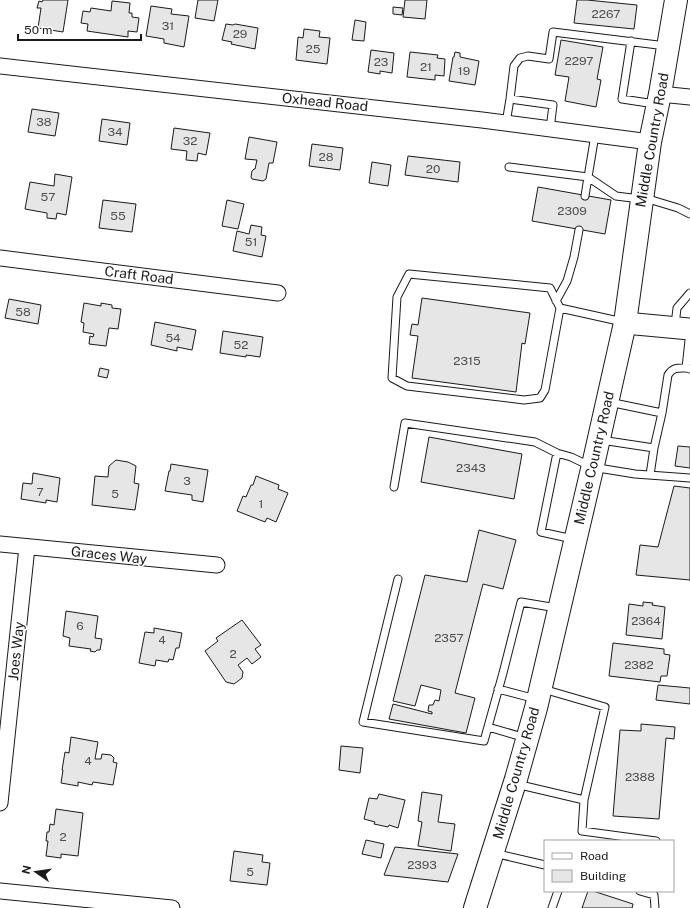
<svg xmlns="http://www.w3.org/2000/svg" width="690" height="908" viewBox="0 0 690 908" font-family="'Public Sans',sans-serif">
	<rect width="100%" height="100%" fill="#fff"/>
	<path fill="#e6e6e6" stroke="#1a1a1a" d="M 43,0 L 68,0 L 63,32 L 38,28 L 41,8 L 37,8 L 39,1 L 42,2 Z
		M 198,0 L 218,0 L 214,21 L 195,18 Z
		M 405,0 L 427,0 L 425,19 L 403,17 Z
		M 577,0 L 587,0 L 637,5 L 634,29 L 574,23 Z
		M 112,1 L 130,3 L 129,13 L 132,13 L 132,17 L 139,18 L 137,32 L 128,31 L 128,37 L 87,31 L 88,24 L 81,23 L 83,11 L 90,12 L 91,8 L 111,11 Z
		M 151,6 L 172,9 L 171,14 L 189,16 L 184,47 L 164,43 L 164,39 L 146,36 Z
		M 393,7 L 403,8 L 402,15 L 393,14 Z
		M 355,20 L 366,22 L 364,41 L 352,40 Z
		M 226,24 L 233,25 L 235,24 L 258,28 L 255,49 L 231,44 L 232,42 L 222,40 Z
		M 304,29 L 320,31 L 319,37 L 330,38 L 327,64 L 296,60 L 298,37 L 303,38 Z
		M 561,40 L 603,47 L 597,79 L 601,80 L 596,107 L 565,101 L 569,77 L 555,75 Z
		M 371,50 L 394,53 L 392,73 L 380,71 L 380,74 L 368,72 Z
		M 410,52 L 438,55 L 437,58 L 445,59 L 444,76 L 435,75 L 435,80 L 407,77 Z
		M 455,52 L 460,53 L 460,57 L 479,61 L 475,85 L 449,81 L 453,57 L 454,57 Z
		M 32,109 L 59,113 L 55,136 L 28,132 Z
		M 102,119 L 130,123 L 127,145 L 99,141 Z
		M 174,128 L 210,133 L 206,155 L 198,153 L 197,161 L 186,160 L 187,151 L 171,149 Z
		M 249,137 L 277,142 L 273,163 L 269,163 L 266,179 L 263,181 L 252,179 L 251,177 L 252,171 L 254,169 L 255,169 L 257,160 L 245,159 Z
		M 312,144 L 343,148 L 340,170 L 309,166 Z
		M 408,156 L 460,162 L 458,182 L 405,175 Z
		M 372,162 L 391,165 L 388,186 L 369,183 Z
		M 55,174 L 72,177 L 66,215 L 57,213 L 56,219 L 47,218 L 47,213 L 25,209 L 30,182 L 54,186 Z
		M 538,187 L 611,200 L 605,234 L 532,221 Z
		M 103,200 L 136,204 L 132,232 L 99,228 Z
		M 227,200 L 244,204 L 238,229 L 222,226 Z
		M 251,225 L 262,227 L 261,235 L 266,236 L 262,257 L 233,251 L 237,231 L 249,234 Z
		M 422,298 L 530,313 L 525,344 L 522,343 L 516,392 L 412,378 L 418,336 L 410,335 L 412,324 L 418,325 Z
		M 9,299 L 41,305 L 38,324 L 5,318 Z
		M 84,303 L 101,306 L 101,303 L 112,305 L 112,308 L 121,309 L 118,329 L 109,328 L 106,346 L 89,344 L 90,336 L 93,337 L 94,334 L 83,332 L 84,323 L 81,322 Z
		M 155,322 L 196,330 L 192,350 L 177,347 L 177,351 L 151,345 Z
		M 223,331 L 263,337 L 260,357 L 246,355 L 246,357 L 220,353 Z
		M 100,368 L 109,370 L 107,378 L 98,376 Z
		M 429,437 L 522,454 L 514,499 L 421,482 Z
		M 678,446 L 690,447 L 690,468 L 675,466 Z
		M 116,460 L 128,462 L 136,466 L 134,483 L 139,484 L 135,510 L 92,505 L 95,476 L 108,477 L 109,466 Z
		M 171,464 L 208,470 L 203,502 L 192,500 L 192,495 L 165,491 L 169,471 L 170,471 Z
		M 33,473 L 60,478 L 57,502 L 46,500 L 46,503 L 21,499 L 23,483 L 32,484 Z
		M 256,476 L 279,485 L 278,489 L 288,493 L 276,522 L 267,518 L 265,522 L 237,511 L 243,496 L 246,497 L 251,485 L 253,485 Z
		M 674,486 L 690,488 L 690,580 L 636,575 L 640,545 L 658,547 Z
		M 479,530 L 516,540 L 503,589 L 483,584 L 455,693 L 475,698 L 466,733 L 389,719 L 393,704 L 432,714 L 432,712 L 428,711 L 429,705 L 433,705 L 435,700 L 439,701 L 441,690 L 421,685 L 415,706 L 393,701 L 425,575 L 467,582 Z
		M 643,602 L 653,603 L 652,605 L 665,607 L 662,639 L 626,635 L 629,604 L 643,606 Z
		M 66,611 L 98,616 L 95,638 L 102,639 L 100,650 L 97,650 L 95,652 L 90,651 L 91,649 L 69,646 L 70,638 L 63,636 Z
		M 242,620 L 261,645 L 255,649 L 261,657 L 252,664 L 247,658 L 238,665 L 243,672 L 242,678 L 234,684 L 226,682 L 205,651 L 218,641 L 216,638 Z
		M 154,628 L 182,633 L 179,648 L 176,648 L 173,660 L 169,659 L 168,662 L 156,660 L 155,666 L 139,663 L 145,632 L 154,633 Z
		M 613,643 L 664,649 L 664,654 L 670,655 L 667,676 L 661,676 L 660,682 L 609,676 Z
		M 658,685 L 690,688 L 690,704 L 656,700 Z
		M 641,724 L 675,727 L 674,739 L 666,738 L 659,819 L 613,816 L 620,730 L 641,731 Z
		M 71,737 L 98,742 L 95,759 L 101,759 L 102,754 L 111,755 L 114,758 L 113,762 L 117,763 L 113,785 L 93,782 L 92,785 L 78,782 L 78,786 L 61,783 L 63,770 L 62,770 L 65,752 L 69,753 Z
		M 341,746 L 363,748 L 360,773 L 339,770 Z
		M 422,792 L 442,795 L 438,822 L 455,824 L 451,851 L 418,846 L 422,822 L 418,821 Z
		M 379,794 L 405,800 L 398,828 L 389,825 L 388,827 L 374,824 L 375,822 L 364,819 L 369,798 L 377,799 Z
		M 56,809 L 83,813 L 78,856 L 61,854 L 61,858 L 46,856 L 48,841 L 46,841 L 47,832 L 49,832 L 50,824 L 54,825 Z
		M 366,840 L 384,844 L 381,858 L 362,854 Z
		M 395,847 L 458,854 L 448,882 L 384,875 Z
		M 234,851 L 263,855 L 262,862 L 270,863 L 267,885 L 230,881 Z
		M 588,891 L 593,891 L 633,904 L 632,908 L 582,908 Z"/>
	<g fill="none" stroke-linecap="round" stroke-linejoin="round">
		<defs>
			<path id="lane" d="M 631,41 L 622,99 L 655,104
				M 506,123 L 510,99
				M 550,129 L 553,105 L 510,99 L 514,66 L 520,58 L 528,56 L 549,59 L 553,32 L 666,46
				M 595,135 L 588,177 L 616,196 L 640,199
				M 509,167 L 588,177 L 585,196
				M 645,198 L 678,208 L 690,214
				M 409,274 L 550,288 L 560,308 L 545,390 L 540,398 L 524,400 L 407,386 L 392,378 L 397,297 Z
				M 556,301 L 567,281 L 574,257 L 579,230
				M 560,308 L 623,322
				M 675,325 L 677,308 L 690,293
				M 690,331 L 686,368 L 690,369
				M 609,402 L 662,413 L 654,448
				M 662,413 L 668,375 C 673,367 678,368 686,368
				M 601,440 L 654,448 L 650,475
				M 394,487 L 405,423 L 535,442 L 557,453
				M 573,539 L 541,532 L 557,453 L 571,457 L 592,467 L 635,474 L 690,478
				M 398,579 L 363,722 L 484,741 L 503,673 L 521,602 L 557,608
				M 498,689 L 536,699
				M 488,727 L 526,738
				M 516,784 L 584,800 L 605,707 L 543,689
				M 584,800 L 582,831 L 656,841
				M 494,853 L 545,865
				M 640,891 L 654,895 L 655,908
				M 552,908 L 558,891"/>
			<path id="street" d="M 0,66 L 482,120 L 650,142
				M 660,94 L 690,97
				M 0,258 L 278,293
				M 0,544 L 217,565
				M 0,803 L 27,547
				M 0,891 L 172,908"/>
			<path id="secondary" d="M 625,323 L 690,329"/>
			<path id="primary" d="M 475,908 L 516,779 L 536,708 L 593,465 L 625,323 L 650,142 L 660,94 L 676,0"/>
		</defs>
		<use href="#lane" stroke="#1a1a1a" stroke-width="9"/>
		<use href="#street" stroke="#1a1a1a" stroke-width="17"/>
		<use href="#secondary" stroke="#1a1a1a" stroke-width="23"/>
		<use href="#primary" stroke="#1a1a1a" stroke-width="24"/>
		<use href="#lane" stroke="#fff" stroke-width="7"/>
		<use href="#street" stroke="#fff" stroke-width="15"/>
		<use href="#secondary" stroke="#fff" stroke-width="21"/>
		<use href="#primary" stroke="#fff" stroke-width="22"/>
	</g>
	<g text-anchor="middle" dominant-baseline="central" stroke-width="3" stroke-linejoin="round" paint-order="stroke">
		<g font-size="12" fill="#4d4d4d">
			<text x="606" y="14">2267</text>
			<text x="168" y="26">31</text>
			<text x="240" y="34">29</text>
			<text x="313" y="49">25</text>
			<text x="579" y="61">2297</text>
			<text x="381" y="62">23</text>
			<text x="426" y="67">21</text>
			<text x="464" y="71">19</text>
			<text x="44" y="122">38</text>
			<text x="115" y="132">34</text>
			<text x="190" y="141">32</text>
			<text x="326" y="157">28</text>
			<text x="433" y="169">20</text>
			<text x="48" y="197">57</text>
			<text x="572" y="211">2309</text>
			<text x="118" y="216">55</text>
			<text x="251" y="242">51</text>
			<text x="23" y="312">58</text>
			<text x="173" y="338">54</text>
			<text x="241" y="345">52</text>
			<text x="467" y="361">2315</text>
			<text x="471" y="468">2343</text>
			<text x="187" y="481">3</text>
			<text x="40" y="492">7</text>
			<text x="115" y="494">5</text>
			<text x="261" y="504">1</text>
			<text x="646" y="621">2364</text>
			<text x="80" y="626">6</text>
			<text x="449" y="638">2357</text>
			<text x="162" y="640">4</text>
			<text x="233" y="654">2</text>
			<text x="639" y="665">2382</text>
			<text x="88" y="761">4</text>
			<text x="640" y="777">2388</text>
			<text x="63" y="837">2</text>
			<text x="422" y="865">2393</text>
			<text x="250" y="872">5</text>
		</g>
		<g font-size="14" fill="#1a1a1a" stroke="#fff">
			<text transform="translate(325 102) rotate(6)">Oxhead Road</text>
			<text transform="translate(652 140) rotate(-80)">Middle Country Road</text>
			<text transform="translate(139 275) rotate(7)">Craft Road</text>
			<text transform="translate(594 458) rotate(-77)">Middle Country Road</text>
			<text transform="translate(109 555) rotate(6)">Graces Way</text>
			<text transform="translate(16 651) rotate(-84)">Joes Way</text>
			<text transform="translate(516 773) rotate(-74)">Middle Country Road</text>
		</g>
	</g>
	<rect x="544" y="840" width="130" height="52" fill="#ffffff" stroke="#a3a3a3"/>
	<rect x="552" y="853" width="20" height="6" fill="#ffffff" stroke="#a3a3a3"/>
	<text x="580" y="860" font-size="12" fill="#1a1a1a">Road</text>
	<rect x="552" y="870" width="20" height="12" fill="#e6e6e6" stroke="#a3a3a3"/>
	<text x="580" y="880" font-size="12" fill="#1a1a1a">Building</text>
	<g transform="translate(36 872) rotate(283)" stroke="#ffffff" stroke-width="3" paint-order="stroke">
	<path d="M0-3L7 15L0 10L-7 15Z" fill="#1a1a1a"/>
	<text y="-6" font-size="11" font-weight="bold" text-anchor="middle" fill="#1a1a1a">N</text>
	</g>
	<path d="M18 34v6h123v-6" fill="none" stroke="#1a1a1a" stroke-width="2"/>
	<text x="24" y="34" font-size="12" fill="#1a1a1a" stroke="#ffffff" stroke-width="3" paint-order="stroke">50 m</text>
</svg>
